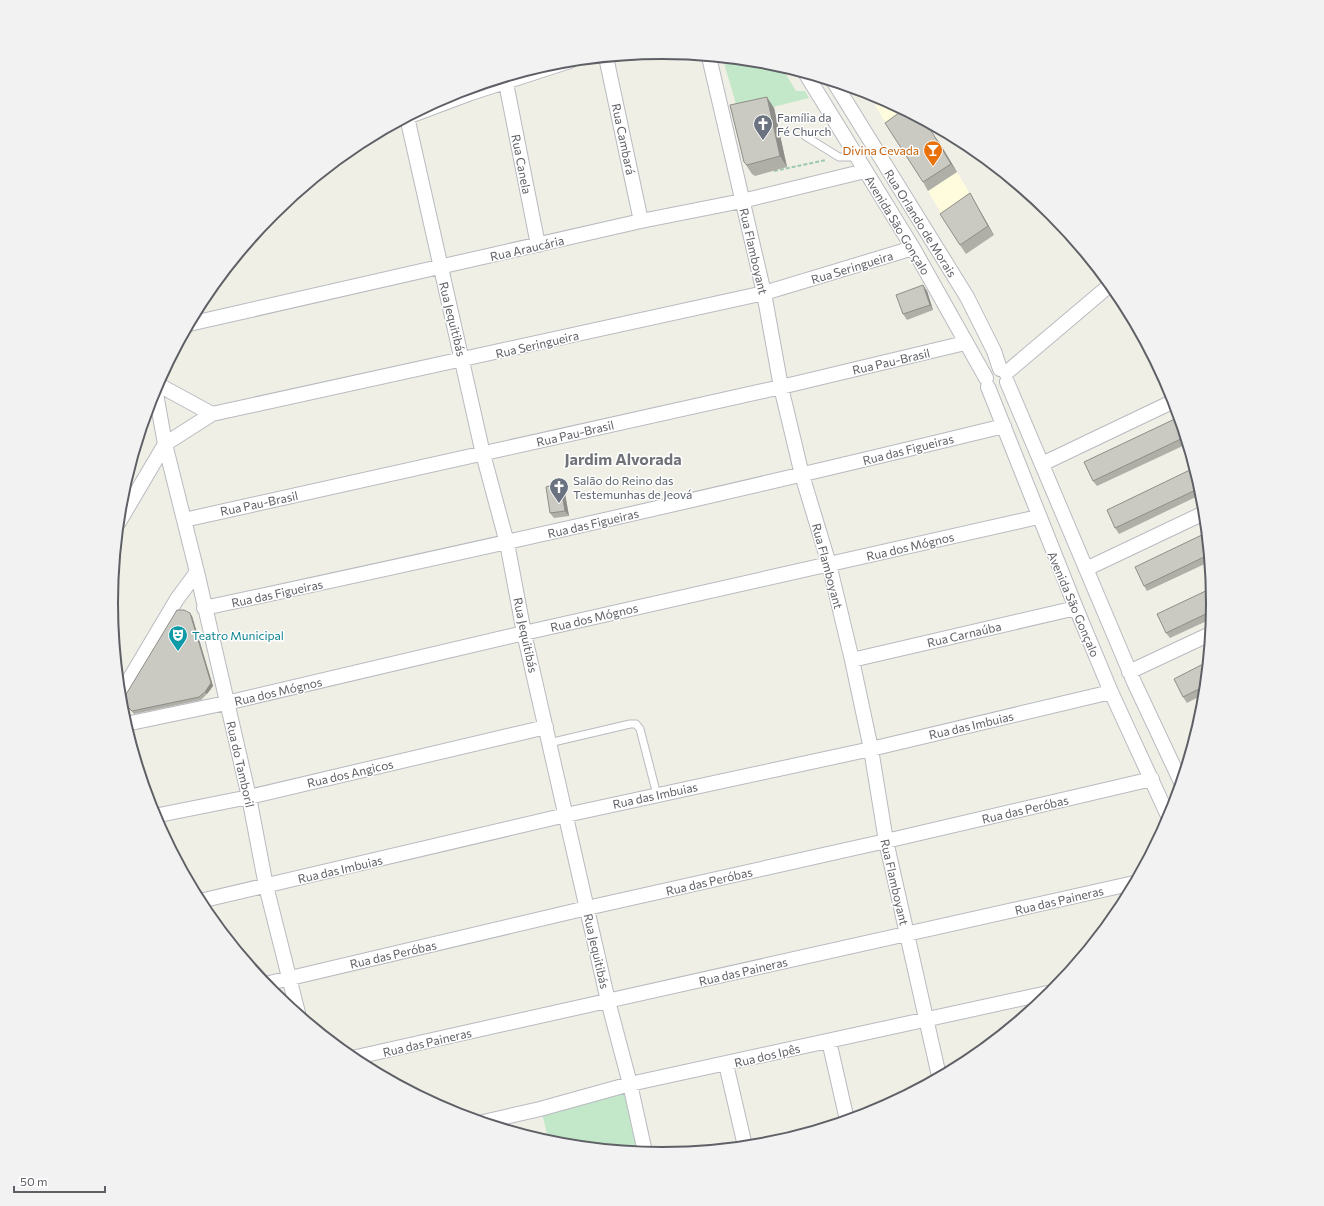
<svg xmlns="http://www.w3.org/2000/svg" width="1324" height="1206" viewBox="0 0 1324 1206" font-family="Commissioner,sans-serif">
	<rect width="100%" height="100%" fill="#f0efe6"/>
	<path fill="#fefcdd" d="M 868,92 L 873,94 L 914,116 L 890,131 Z
		M 957,172 L 975,202 L 946,222 L 928,191 Z"/>
	<path fill="#c3e7c9" d="M 715,57 L 770,63 L 781,66 L 796,91 L 805,91 L 809,98 L 733,117 L 730,107 L 736,104 L 724,63 L 716,63 Z
		M 624,1093 L 637,1152 L 549,1142 L 542,1113 Z"/>
	<g fill="none" stroke-linecap="round" stroke-linejoin="round">
		<defs>
			<path id="lane" d="M 805,136 L 839,157 L 856,157
				M 549,743 L 630,724 L 636,724 L 640,729 L 657,795"/>
			<path id="street" d="M 606,57 L 641,221
				M 709,57 L 764,293 L 781,387 L 802,475 L 829,564 L 852,660 L 871,749 L 886,841 L 939,1076
				M 806,74 L 913,248 L 986,378
				M 834,82 L 967,297 L 994,351 L 1000,369
				M 506,83 L 538,245
				M 407,117 L 483,454 L 507,543 L 524,633 L 608,1001 L 630,1084 L 645,1152
				M 407,117 L 471,93 L 570,61
				M 189,324 L 641,221 L 742,201 L 865,171
				M 1006,373 L 1110,285
				M 1007,382 L 1134,682 L 1181,782
				M 157,384 L 212,414
				M 988,387 L 1076,608 L 1111,692 L 1169,818
				M 155,388 L 165,444 L 197,572 L 249,797 L 266,886 L 298,1013
				M 1042,464 L 1174,401
				M 184,520 L 781,387 L 965,343
				M 119,522 L 165,444 L 212,414 L 764,293 L 913,248
				M 1086,569 L 1204,513
				M 204,608 C 472,551 738,491 1004,426
				M 852,660 L 1076,608
				M 1129,672 L 1210,634
				M 120,695 L 177,599 L 197,572
				M 126,724 L 226,703 L 524,633 L 1038,517
				M 154,816 L 249,797 L 546,727
				M 200,901 L 566,815 L 871,749 L 1111,692
				M 265,984 L 587,908 L 886,841 L 1152,779
				M 829,1041 L 847,1120
				M 352,1058 L 1134,883
				M 726,1064 L 745,1146
				M 483,1122 L 540,1109 L 630,1084 L 1052,992"/>
		</defs>
		<use href="#lane" stroke="#b8bac0" stroke-width="9"/>
		<use href="#street" stroke="#b8bac0" stroke-width="16"/>
		<path stroke="#9cc8b0" stroke-width="2" stroke-dasharray="4 2" stroke-linecap="butt" d="M 774,171 L 826,160"/>
		<use href="#lane" stroke="#fff" stroke-width="7"/>
		<use href="#street" stroke="#fff" stroke-width="14"/>
	</g>
	<path fill="#afaea7" d="M 774,108 L 787,167 L 755,176 L 752,174 L 744,162 Z
		M 939,142 L 957,172 L 928,191 L 923,182 Z
		M 970,193 L 975,202 L 994,235 L 966,254 L 960,245 Z
		M 927,291 L 933,310 L 907,320 L 903,314 Z
		M 1179,417 L 1187,444 L 1097,486 L 1093,481 Z
		M 1194,468 L 1202,494 L 1119,534 L 1115,528 Z
		M 564,488 L 569,516 L 554,518 L 550,513 Z
		M 1206,533 L 1209,562 L 1147,591 L 1144,586 Z
		M 1213,603 L 1211,619 L 1170,638 L 1166,633 Z
		M 192,616 L 213,686 L 207,694 L 201,700 L 134,714 L 127,706 Z
		M 1207,662 L 1204,694 L 1187,703 L 1183,697 Z"/>
	<path fill="#8e8d88" d="M 767,97 L 774,108 L 787,167 L 780,156 Z
		M 933,134 L 939,142 L 957,172 L 951,164 Z
		M 970,193 L 975,202 L 994,235 L 988,226 Z
		M 923,285 L 927,291 L 933,310 L 930,305 Z
		M 560,482 L 564,488 L 569,516 L 565,511 Z
		M 190,613 L 192,616 L 213,686 L 207,694 L 205,692 Z"/>
	<path fill="#cbcac2" stroke="#8e8d88" d="M 767,97 L 780,156 L 747,165 L 744,162 L 730,105 Z
		M 903,110 L 924,121 L 933,134 L 951,164 L 923,182 L 885,123 Z
		M 970,193 L 988,226 L 960,245 L 940,214 Z
		M 923,285 L 930,305 L 903,314 L 896,295 Z
		M 1179,417 L 1185,437 L 1093,481 L 1084,462 Z
		M 1194,468 L 1200,488 L 1115,528 L 1107,510 Z
		M 560,482 L 565,511 L 550,513 L 546,487 Z
		M 1206,533 L 1208,555 L 1144,586 L 1135,567 Z
		M 1212,588 L 1213,603 L 1212,611 L 1166,633 L 1157,614 Z
		M 177,610 L 184,610 L 190,613 L 211,683 L 205,692 L 199,697 L 132,711 L 127,706 L 125,696 Z
		M 1207,662 L 1205,686 L 1183,697 L 1174,679 Z"/>
	<defs>
		<symbol id="church-pin" viewBox="-11 -11 22 30"><path d="M0 17L-7.5 6A9.5 9.5 0 1 1 7.5 6Z" fill="#6b7280" stroke="#fff"/><path d="M-1.2-6h2.4v3.5h3.3v2.4h-3.3V6h-2.4V-.1h-3.3v-2.4h3.3Z" fill="#fff"/></symbol>
		<symbol id="bar-pin" viewBox="-11 -11 22 30"><path d="M0 17L-7.5 6A9.5 9.5 0 1 1 7.5 6Z" fill="#e8710a" stroke="#fff"/><path d="M-6-5H6L.8 .8V4.5H3.5V6h-7V4.5H-.8V.8Z" fill="#fff"/></symbol>
		<symbol id="theatre-pin" viewBox="-11 -11 22 30"><path d="M0 17L-7.5 6A9.5 9.5 0 1 1 7.5 6Z" fill="#0f9aa8" stroke="#fff"/><path d="M-5-5.5Q0-4 5-5.5V0Q5 5 0 6Q-5 5-5 0ZM-3.3-2.5H-1v1.5H-3.3ZM1-2.5H3.3v1.5H1ZM-2.8 1Q0 5.5 2.8 1Z" fill="#fff"/></symbol>
	</defs>
	<g fill-rule="evenodd">
		<use href="#church-pin" x="752" y="113" width="22" height="30"/>
		<use href="#bar-pin" x="922" y="139" width="22" height="30"/>
		<use href="#church-pin" x="548" y="476" width="22" height="30"/>
		<use href="#theatre-pin" x="167" y="624" width="22" height="30"/>
	</g>
	<g text-anchor="middle" dominant-baseline="central" stroke-width="3" stroke-linejoin="round" paint-order="stroke">
		<g font-size="12" fill="#5b616d" stroke="#fff" text-anchor="start">
			<text x="777" y="117">Família da<tspan x="777" dy="14">Fé Church</tspan></text>
			<text x="573" y="480">Salão do Reino das<tspan x="573" dy="14">Testemunhas de Jeová</tspan></text>
		</g>
		<g font-size="12" fill="#5e6066" stroke="#fff">
			<text transform="translate(624 139) rotate(78)">Rua Cambará</text>
			<text transform="translate(522 164) rotate(79)">Rua Canela</text>
			<text transform="translate(921 223) rotate(58)">Rua Orlando de Morais</text>
			<text transform="translate(898 225) rotate(59)">Avenida São Gonçalo</text>
			<text transform="translate(527 248) rotate(-13)">Rua Araucária</text>
			<text transform="translate(754 251) rotate(77)">Rua Flamboyant</text>
			<text transform="translate(852 267) rotate(-17)">Rua Seringueira</text>
			<text transform="translate(453 319) rotate(76)">Rua Jequitibás</text>
			<text transform="translate(537 344) rotate(-13)">Rua Seringueira</text>
			<text transform="translate(891 361) rotate(-13)">Rua Pau-Brasil</text>
			<text transform="translate(575 433) rotate(-13)">Rua Pau-Brasil</text>
			<text transform="translate(908 449) rotate(-14)">Rua das Figueiras</text>
			<text transform="translate(259 503) rotate(-12)">Rua Pau-Brasil</text>
			<text transform="translate(593 523) rotate(-13)">Rua das Figueiras</text>
			<text transform="translate(910 546) rotate(-13)">Rua dos Mógnos</text>
			<text transform="translate(828 566) rotate(75)">Rua Flamboyant</text>
			<text transform="translate(277 593) rotate(-12)">Rua das Figueiras</text>
			<text transform="translate(1074 604) rotate(67)">Avenida São Gonçalo</text>
			<text transform="translate(594 617) rotate(-13)">Rua dos Mógnos</text>
			<text transform="translate(964 634) rotate(-13)">Rua Carnaúba</text>
			<text transform="translate(526 635) rotate(78)">Rua Jequitibás</text>
			<text transform="translate(278 691) rotate(-13)">Rua dos Mógnos</text>
			<text transform="translate(971 725) rotate(-13)">Rua das Imbuias</text>
			<text transform="translate(241 764) rotate(77)">Rua do Tamboril</text>
			<text transform="translate(350 773) rotate(-13)">Rua dos Angicos</text>
			<text transform="translate(655 795) rotate(-12)">Rua das Imbuias</text>
			<text transform="translate(1025 809) rotate(-13)">Rua das Peróbas</text>
			<text transform="translate(340 869) rotate(-13)">Rua das Imbuias</text>
			<text transform="translate(709 881) rotate(-13)">Rua das Peróbas</text>
			<text transform="translate(895 882) rotate(77)">Rua Flamboyant</text>
			<text transform="translate(1059 900) rotate(-13)">Rua das Paineras</text>
			<text transform="translate(597 951) rotate(77)">Rua Jequitibás</text>
			<text transform="translate(393 954) rotate(-13)">Rua das Peróbas</text>
			<text transform="translate(743 971) rotate(-13)">Rua das Paineras</text>
			<text transform="translate(427 1042) rotate(-13)">Rua das Paineras</text>
			<text transform="translate(767 1055) rotate(-13)">Rua dos Ipês</text>
		</g>
		<g font-size="12" fill="#c56008" stroke="#fff" text-anchor="end">
			<text x="919" y="150">Divina Cevada</text>
		</g>
		<g font-size="12" fill="#0d838f" stroke="#fff" text-anchor="start">
			<text x="192" y="635">Teatro Municipal</text>
		</g>
		<g font-size="16" font-weight="bold" fill="#6f7278" stroke="#fff">
			<text x="623" y="458">Jardim Alvorada</text>
		</g>
	</g>
	<path d="M0 0H1324V1206H0ZM118 603a544 544 0 1 1 1088 0a544 544 0 1 1-1088 0Z" fill="#f2f2f3" fill-rule="evenodd"/>
	<path fill="none" stroke="#5e6066" stroke-width="2" d="M118 603a544 544 0 1 1 1088 0a544 544 0 1 1-1088 0Z"/>
	<path d="M14 1186v6h91v-6" fill="none" stroke="#5e6066" stroke-width="2"/>
	<text x="20" y="1186" font-size="12" fill="#5e6066" stroke="#ffffff" stroke-width="3" paint-order="stroke">50 m</text>
</svg>
